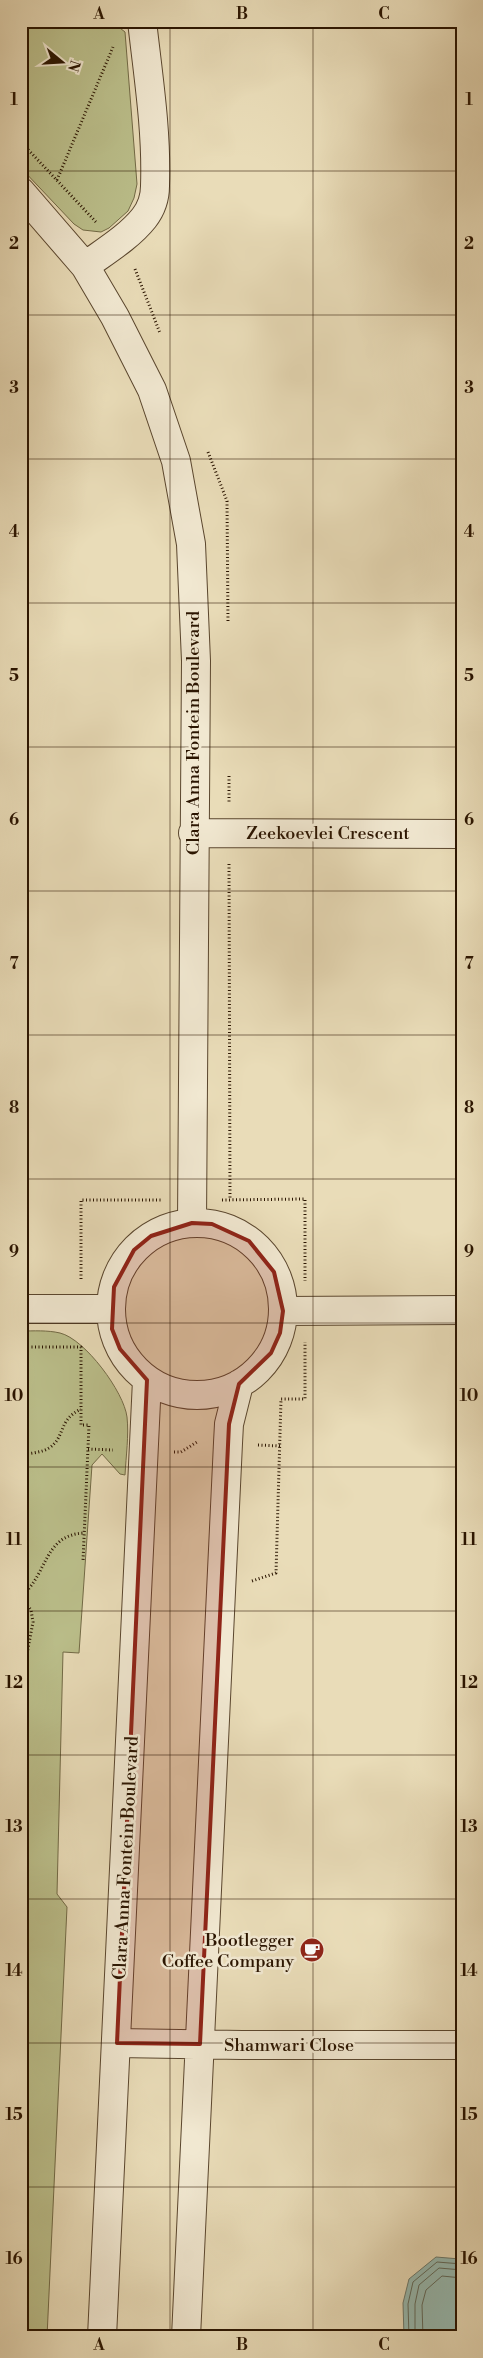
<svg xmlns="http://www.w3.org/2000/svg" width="483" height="2358" viewBox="0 0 483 2358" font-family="'Libre Bodoni',serif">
	<rect width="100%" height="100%" fill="#e9dcb8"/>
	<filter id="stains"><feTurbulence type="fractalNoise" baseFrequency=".004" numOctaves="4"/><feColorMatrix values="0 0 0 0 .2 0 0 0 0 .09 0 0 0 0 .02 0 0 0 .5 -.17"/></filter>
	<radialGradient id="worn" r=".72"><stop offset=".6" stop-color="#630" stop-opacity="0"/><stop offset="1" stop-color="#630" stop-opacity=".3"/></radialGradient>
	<path fill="#bbbf8b" stroke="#726a46" d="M 28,21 L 111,21 L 125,32 L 137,184 L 134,198 L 128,211 L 109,228 L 101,232 L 83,230 L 74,224 L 21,168 L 21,29 Z
		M 21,1331 C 34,1331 47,1330 60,1333 C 85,1339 124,1392 127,1417 C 129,1435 126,1456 125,1475 L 120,1474 L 102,1454 L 92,1465 L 79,1653 L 63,1652 L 57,1894 L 67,1907 L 47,2337 L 21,2337 Z"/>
	<path fill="#97bbb2" stroke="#6b786b" d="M 436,2257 L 460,2259 L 462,2261 L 462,2337 L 404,2337 L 403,2303 L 409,2279 Z"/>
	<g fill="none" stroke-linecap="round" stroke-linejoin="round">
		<path stroke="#606859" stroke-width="1" d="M 409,2337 L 408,2304 L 413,2282 L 437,2262 L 462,2264
			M 415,2337 L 415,2304 L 419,2285 L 439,2268 L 462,2270
			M 423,2337 L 422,2305 L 426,2290 L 442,2276 L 462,2278"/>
		<defs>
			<path id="minor" d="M 21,192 L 85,266 L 115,317 L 152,390 L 176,461 L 191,544 L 196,661 L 192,1223
				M 85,266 C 104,252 129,237 144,218 C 151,209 155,197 155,186 C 157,131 148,75 142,21
				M 193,833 L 462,834
				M111 1309a86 86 0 1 1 172 0a86 86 0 1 1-172 0Z
				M 21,1309 L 111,1309
				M 283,1311 L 462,1310
				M 117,2043 L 242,2045 L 462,2045
				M 102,2337 L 147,1380
				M 186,2337 L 228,1443 L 229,1424 L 239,1384"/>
		</defs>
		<use href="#minor" stroke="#5a462e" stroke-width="30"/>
		<path stroke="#2a1400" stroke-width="3" stroke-dasharray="1 2.5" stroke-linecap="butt" d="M 21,142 L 96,222
			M 57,180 L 113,47
			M 135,269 L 160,333
			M 208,452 L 227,501 L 228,622
			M 229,776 L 229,802
			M 229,864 L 230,1200
			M 222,1200 L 305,1199 L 305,1281
			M 81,1279 L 81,1200 L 161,1200
			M 21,1347 L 81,1347 L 81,1425 L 89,1425 L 83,1561
			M 258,1445 L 280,1446
			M 88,1449 L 113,1450
			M 174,1452 L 181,1452 L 197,1442
			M 21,1455 C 30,1453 41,1453 49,1448 C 66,1437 57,1421 81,1409
			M 252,1581 L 276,1573 L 281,1399 L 305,1399 L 305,1342
			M 21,1596 C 48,1575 43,1535 84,1533
			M 21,1597 L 31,1610 L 33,1622 L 24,1670 L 21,1670
			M 21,1734 L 21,1743"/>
		<use href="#minor" stroke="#f1e8d1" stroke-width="28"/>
	</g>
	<path fill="#8f2418" fill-opacity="0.2" stroke="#8f2418" stroke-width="4" stroke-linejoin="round" d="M 192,1223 L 212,1224 L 249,1241 L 274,1272 L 283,1311 L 280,1333 L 271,1353 L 239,1384 L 229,1424 L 200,2044 L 117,2043 L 147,1380 L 120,1349 L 112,1329 L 114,1287 L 134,1250 L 151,1236 Z"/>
	<path fill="none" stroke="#2a1400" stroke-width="1" stroke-opacity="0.55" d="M 170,21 L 170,2337M 313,21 L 313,2337M 21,171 L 462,171M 21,315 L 462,315M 21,459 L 462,459M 21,603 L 462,603M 21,747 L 462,747M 21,891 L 462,891M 21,1035 L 462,1035M 21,1179 L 462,1179M 21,1323 L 462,1323M 21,1467 L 462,1467M 21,1611 L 462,1611M 21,1755 L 462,1755M 21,1899 L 462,1899M 21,2043 L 462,2043M 21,2187 L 462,2187"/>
	<defs>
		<symbol id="cafe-disc" viewBox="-11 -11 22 22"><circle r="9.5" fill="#8f2418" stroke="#f1e8d1"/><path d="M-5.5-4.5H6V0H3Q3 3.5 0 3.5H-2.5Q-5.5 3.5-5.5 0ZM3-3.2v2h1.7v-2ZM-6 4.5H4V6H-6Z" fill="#fff"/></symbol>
	</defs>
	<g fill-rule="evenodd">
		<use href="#cafe-disc" x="298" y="1936" width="28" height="28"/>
	</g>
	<g text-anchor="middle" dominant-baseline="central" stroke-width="5" stroke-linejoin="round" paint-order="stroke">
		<g font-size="18" fill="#2a1400" stroke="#f1e8d1">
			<text transform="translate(193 733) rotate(-90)">Clara Anna Fontein Boulevard</text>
			<text x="328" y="833">Zeekoevlei Crescent</text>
			<text transform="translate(126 1858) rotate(-87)">Clara Anna Fontein Boulevard</text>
			<text x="289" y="2045">Shamwari Close</text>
		</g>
		<g font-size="18" fill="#2a1400" stroke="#f1e8d1" text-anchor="end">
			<text x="294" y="1940">Bootlegger<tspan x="294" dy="21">Coffee Company</tspan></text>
		</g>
	</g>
	<rect width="483" height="2358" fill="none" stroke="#e9dcb8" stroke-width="55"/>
	<g transform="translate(62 62) rotate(108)" stroke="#f1e8d1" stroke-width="4" paint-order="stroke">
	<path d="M0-4L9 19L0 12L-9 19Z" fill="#2a1400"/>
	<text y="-8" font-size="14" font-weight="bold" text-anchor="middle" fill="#2a1400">N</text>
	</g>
	<rect x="28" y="28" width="428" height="2302" fill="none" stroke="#2a1400" stroke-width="2"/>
	<g font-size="16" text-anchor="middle" font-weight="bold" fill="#2a1400">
		<text x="99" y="19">A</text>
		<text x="242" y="19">B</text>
		<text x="384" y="19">C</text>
		<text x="14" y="105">1</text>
		<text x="469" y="105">1</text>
		<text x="14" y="249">2</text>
		<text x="469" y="249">2</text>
		<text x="14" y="393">3</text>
		<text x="469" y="393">3</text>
		<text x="14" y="537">4</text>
		<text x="469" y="537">4</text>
		<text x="14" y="681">5</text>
		<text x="469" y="681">5</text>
		<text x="14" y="825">6</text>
		<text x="469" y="825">6</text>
		<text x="14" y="969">7</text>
		<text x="469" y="969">7</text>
		<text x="14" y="1113">8</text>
		<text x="469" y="1113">8</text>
		<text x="14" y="1257">9</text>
		<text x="469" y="1257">9</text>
		<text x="14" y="1401">10</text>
		<text x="469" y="1401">10</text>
		<text x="14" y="1545">11</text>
		<text x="469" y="1545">11</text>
		<text x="14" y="1688">12</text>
		<text x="469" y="1688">12</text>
		<text x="14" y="1832">13</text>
		<text x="469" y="1832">13</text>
		<text x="14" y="1976">14</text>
		<text x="469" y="1976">14</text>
		<text x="14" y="2120">15</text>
		<text x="469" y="2120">15</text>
		<text x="14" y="2264">16</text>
		<text x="469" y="2264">16</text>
		<text x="99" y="2350">A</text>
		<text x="242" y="2350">B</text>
		<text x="384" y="2350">C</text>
	</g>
	<rect width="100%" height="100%" filter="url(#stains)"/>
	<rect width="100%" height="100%" fill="url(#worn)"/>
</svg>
